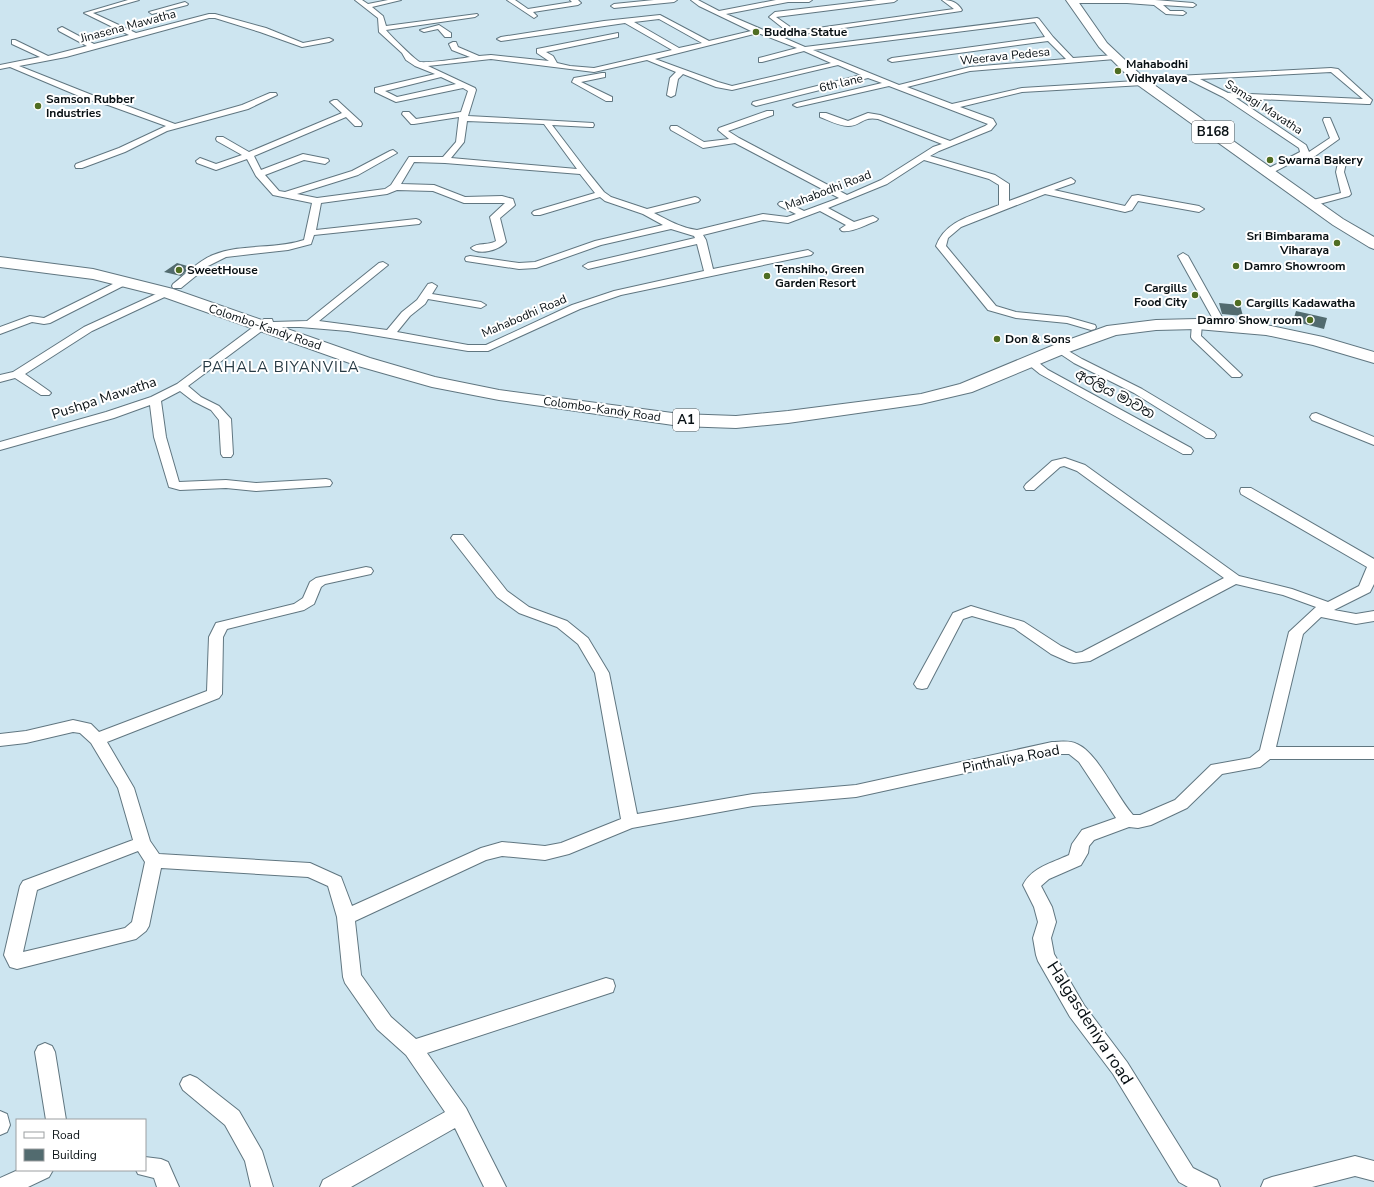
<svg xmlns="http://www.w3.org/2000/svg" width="1374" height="1187" viewBox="0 0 1374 1187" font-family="'Nunito Sans','Noto Sans Sinhala',sans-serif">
	<rect width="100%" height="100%" fill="#cde5f0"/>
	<path fill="#526b6f" d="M 177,263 L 191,267 L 181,276 L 164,272 Z
		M 1219,303 L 1240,305 L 1243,316 L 1222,314 Z
		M 1296,311 L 1327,318 L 1324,329 L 1293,321 Z"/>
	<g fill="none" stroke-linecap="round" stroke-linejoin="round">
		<defs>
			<path id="street" d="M 128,0 L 139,0 L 93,13 L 136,33 L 209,14 L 215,14 L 266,28 L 303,43 L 329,38 L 333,40 L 329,42 L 302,47 L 260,32 L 215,18 L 209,18 L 66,57 L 19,66 L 92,95 L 114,101 L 175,124 L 242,105 L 270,93 L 276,93 L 277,95 L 248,109 L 167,131 L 125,152 L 82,168 L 76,168 L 75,166 L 76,164 L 119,148 L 166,126 L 108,105 L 86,99 L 10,67 L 0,69 L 0,65 L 40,57 L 12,44 L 12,40 L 15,40 L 48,56 L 87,46 L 59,31 L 58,29 L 62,27 L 94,44 L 129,35 L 84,13 Z
				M 355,0 L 362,0 L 368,4 L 388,0 L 401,0 L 372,7 L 383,16 L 386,26 L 477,14 L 478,15 L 475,17 L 386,30 C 390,35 416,61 420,62 C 429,63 459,59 470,57 L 452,50 L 449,44 L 453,42 L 456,42 L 458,47 L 479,56 L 491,55 L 549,61 L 537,53 L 537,49 L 618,33 L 618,37 L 546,52 L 553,56 L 557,63 L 570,66 L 594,68 L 672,50 L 625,23 L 501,41 L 497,39 L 501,37 L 604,21 L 660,15 L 709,41 L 751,31 L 699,6 L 691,0 L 698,0 L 719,11 L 776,0 L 812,0 L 809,2 L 788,2 L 726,14 L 773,34 L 788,32 L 769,17 L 775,12 L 877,0 L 897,0 L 894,2 L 776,17 L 796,31 L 954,9 L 942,0 C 951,0 957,2 962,10 L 961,11 L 782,37 L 805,47 L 1037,18 L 1039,19 L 1053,37 L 1073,58 L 1115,55 L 1119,57 L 1115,59 L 970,71 L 907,87 L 952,104 L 1022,88 L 1136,81 L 1136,78 L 1139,78 L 1331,68 L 1338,69 L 1372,100 L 1370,104 L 1367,104 L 1236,98 L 1306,145 L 1309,152 L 1330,138 L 1323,120 L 1324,118 L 1330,118 L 1339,139 L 1311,159 L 1297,160 L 1268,175 L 1264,172 L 1265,170 L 1300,152 L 1299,148 L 1223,97 L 1189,80 L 1146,82 L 1146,85 L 1143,85 L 1022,92 L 960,107 L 993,119 L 996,124 L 991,130 L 939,151 L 930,156 L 995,175 L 1009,184 L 1009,201 L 1071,178 L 1075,181 L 1074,183 L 1054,190 L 1125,206 L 1132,196 L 1138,195 L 1199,206 L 1204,209 L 1199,212 L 1138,201 L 1132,210 L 1125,212 L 1045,194 L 961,227 L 948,238 L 946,246 L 996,306 L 1016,312 L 1067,317 L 1095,325 L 1096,327 L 1095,329 L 1091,330 L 1067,323 L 1016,318 L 988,310 L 936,246 C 946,219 976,215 999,205 L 999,185 L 989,179 L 924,160 L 887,184 L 828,208 L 854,222 L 873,216 L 878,219 L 876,221 C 867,224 852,233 842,231 L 840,229 L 846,225 L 820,211 L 788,223 L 763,220 L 703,235 L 706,240 L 713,269 L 808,250 L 813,253 L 811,255 L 621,295 L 580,309 L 488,351 L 468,351 L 348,331 L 300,327 L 276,327 L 271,324 L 188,386 L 201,397 L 219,406 L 231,419 L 233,454 L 231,457 L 223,457 L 221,454 L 219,420 L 211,410 L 193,401 L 180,391 L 161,401 L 166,437 L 179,482 L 226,480 L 256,483 L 326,479 L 330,480 L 332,483 L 330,486 L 256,491 L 226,488 L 180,490 L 169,487 L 154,437 L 150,405 L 114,418 L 0,450 L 0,442 L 106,412 L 151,397 L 177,384 L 264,319 L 272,319 L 273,322 L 307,321 L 379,263 L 383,262 L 388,265 L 319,321 L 387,330 L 402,312 L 417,300 L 428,284 L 432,283 L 437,286 L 432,294 L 481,302 L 486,305 L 481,308 L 428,299 L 425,304 L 410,316 L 397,332 L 468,345 L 486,345 L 572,305 L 614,291 L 704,271 L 697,244 L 588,269 L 583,266 L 588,263 L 695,238 L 694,236 L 671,229 L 601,245 L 536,268 L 519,269 L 466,261 L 465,259 L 466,257 L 470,256 L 519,263 L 535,262 L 595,241 L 663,225 L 643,214 L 605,201 L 600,197 L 540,215 L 534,215 L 532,213 L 534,211 L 595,193 L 580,174 L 445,163 L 414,162 L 401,184 L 434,185 L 465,197 L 502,196 L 513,199 L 515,205 L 513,207 L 500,218 L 506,242 C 499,250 479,256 471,248 C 478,242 488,246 496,241 L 490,217 L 505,203 L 464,203 L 433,191 L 397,190 L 387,194 L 321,203 L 316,230 L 416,219 L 419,220 L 421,222 L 419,224 L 314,235 L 311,244 L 288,250 L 226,257 L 208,266 L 181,288 L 173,288 L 172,286 L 173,284 C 186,274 198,261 213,255 C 242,243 274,250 304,240 L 312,203 L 273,195 L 256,176 L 247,159 L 216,170 L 197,163 L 196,161 L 200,158 L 216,164 L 242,155 L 217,141 L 216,139 L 217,137 L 223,137 L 249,152 L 342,113 L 330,102 L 334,100 L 337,100 L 361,122 L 362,124 L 361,126 L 355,126 L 346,117 L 254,156 L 261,170 L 303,154 L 328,159 L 329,161 L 325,164 L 304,160 L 265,175 L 279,191 L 285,192 L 352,171 L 390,151 L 393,150 L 397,153 L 358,175 L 297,194 L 317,198 L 385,189 L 391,185 L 409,157 L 443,157 L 456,142 L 459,117 L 414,124 L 411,124 L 402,114 L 403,112 L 409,112 L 416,119 L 461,112 L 468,91 L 463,88 L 396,102 L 375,92 L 375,88 L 435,74 L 415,66 L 406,60 L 402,53 L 379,32 L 378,18 ZM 659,19 L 702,43 L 679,48 L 634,22 ZM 1035,22 L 1045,37 L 892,58 L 888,60 L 892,62 L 1048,41 L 1066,59 L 970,67 L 899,85 L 813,50 ZM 758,33 L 797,48 L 759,58 L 759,62 L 762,62 L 804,51 L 831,63 L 732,86 L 718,82 L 655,59 ZM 491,59 L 594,72 L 647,60 L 676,72 L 670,78 L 667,95 L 671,97 L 675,95 L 678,79 L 683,74 L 716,87 L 732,90 L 838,65 L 861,75 L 753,102 L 752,104 L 756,106 L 868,78 L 882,83 L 797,103 L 793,105 L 797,107 L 889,86 L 988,124 L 985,126 L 950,141 L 880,115 L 868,113 L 848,121 L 826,113 L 820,113 L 820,117 C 828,120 839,126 848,126 C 861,126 862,116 878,119 L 942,144 L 933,147 L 881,180 L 847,195 L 739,138 L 728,131 L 773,115 L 773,111 L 767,111 L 719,128 L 718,130 L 729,139 L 704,142 L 677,126 L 671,126 L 670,128 L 671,130 L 703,148 L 735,143 L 839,198 L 804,211 L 786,202 L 780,202 L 778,204 L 780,206 L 796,214 L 787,217 L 763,214 L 697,230 C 681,228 668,220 654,213 L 698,202 L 700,200 L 698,198 L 695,197 L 647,209 L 611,197 L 604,192 L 587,171 L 552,125 L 590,127 L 593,127 L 594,125 L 593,123 L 468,116 L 476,90 L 475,88 L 428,66 ZM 1331,72 L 1363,99 L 1228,93 L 1200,79 ZM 441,77 L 456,84 L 397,97 L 385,91 ZM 467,121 L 544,124 L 577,169 L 451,158 L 464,142 Z
				M 507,0 L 515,0 L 528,9 L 572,2 L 570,0 L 578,0 L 581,3 L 578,5 L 533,12 L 537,16 L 534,18 Z
				M 654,0 L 677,0 L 674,2 L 614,8 L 611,6 L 614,4 Z
				M 1072,0 L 1155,0 L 1193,3 L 1196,5 L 1193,7 L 1163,5 L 1170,11 L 1183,11 L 1186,13 L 1183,15 L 1166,14 L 1154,5 L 1127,3 L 1070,3 L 1069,2 Z
				M 185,2 L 188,4 L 187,5 L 152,14 L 149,12 Z
				M 439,25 L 451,33 L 451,37 L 445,37 L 438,29 L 424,32 L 420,30 Z
				M 602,73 L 605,73 L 605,77 L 581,82 L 612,97 L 612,101 L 606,101 L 572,82 L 574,78 Z
				M 1342,160 L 1346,163 L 1344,172 L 1351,194 L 1349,196 L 1312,206 L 1309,205 L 1307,203 L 1309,201 L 1341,193 L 1336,172 L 1338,163 Z
				M 1183,253 L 1188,256 L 1223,319 L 1222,321 L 1214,321 L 1213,319 L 1178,256 Z
				M 125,278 L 130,281 L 129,283 L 50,323 L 44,324 L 32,322 L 0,334 L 0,327 L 30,316 L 44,318 Z
				M 167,289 L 171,290 L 172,292 L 171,294 L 92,331 L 25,374 L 49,391 L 51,393 L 49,395 L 41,395 L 15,378 L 0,382 L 0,375 L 13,372 L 84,327 Z
				M 1197,321 L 1202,324 L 1201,336 L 1240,373 L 1242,375 L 1240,377 L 1232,377 L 1192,339 L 1191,337 L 1192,324 Z
				M 1060,346 L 1082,359 L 1142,389 L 1214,432 L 1216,435 L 1214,438 L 1206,438 L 1134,393 L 1074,363 L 1056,351 L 1054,349 Z
				M 1030,358 L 1034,359 L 1048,370 L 1191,448 L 1193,451 L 1191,454 L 1183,454 L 1040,374 L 1024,361 Z
				M 1316,413 L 1374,437 L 1374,445 L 1312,420 L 1310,417 L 1312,414 Z
				M 1065,458 L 1085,465 L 1239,576 L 1292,589 L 1328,602 L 1359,586 L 1367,567 L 1241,494 L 1240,491 L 1241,488 L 1251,488 L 1374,559 L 1374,584 L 1370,592 L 1334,610 L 1356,614 L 1374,611 L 1374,621 L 1356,624 L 1321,617 L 1303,634 L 1276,747 L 1374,747 L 1374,759 L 1270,759 L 1260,767 L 1222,774 L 1187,808 L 1151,825 L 1138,828 L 1129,827 L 1094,840 L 1089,846 L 1088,853 L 1081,865 L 1049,879 L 1041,886 L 1052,907 L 1056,922 L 1051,938 L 1054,954 L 1084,1005 L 1127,1062 L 1193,1168 L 1217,1180 L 1220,1187 L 1188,1187 L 1179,1182 L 1113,1074 L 1070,1017 L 1038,961 L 1036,955 L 1033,938 L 1038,922 L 1034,907 L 1023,885 C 1032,867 1052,863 1069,855 L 1072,844 L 1082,830 L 1116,818 L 1079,762 L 1069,754 L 1052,754 L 856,797 L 753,806 L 632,828 L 569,854 L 545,860 L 502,856 L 486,860 L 355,921 L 361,975 L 391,1017 L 416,1039 L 606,978 L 613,980 L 615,986 L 613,992 L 427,1053 L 466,1108 L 506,1187 L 484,1187 L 455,1128 L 351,1187 L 320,1187 L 323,1180 L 445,1112 L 406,1055 L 377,1029 L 345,983 L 343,977 L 337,917 L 328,886 L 308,877 L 161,868 L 149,926 L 146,931 L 136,939 L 17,969 L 10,967 L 4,955 L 20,886 L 23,881 L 133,840 L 118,788 L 91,743 L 80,733 L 73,732 L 26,743 L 0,746 L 0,734 L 26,731 L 73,720 L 91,724 L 99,732 L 207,691 L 209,637 L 216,623 L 294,604 L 303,598 L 310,582 L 316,578 L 366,567 L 371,568 L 373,571 L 371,574 L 325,584 L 321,587 L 314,604 L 304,610 L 227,629 L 223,637 L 222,694 L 219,698 L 107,742 L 134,788 L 150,841 L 159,854 L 310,863 L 341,877 L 352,906 L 481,848 L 502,842 L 545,846 L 561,843 L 621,819 L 595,673 L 578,644 L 557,627 L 519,613 L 497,597 L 451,538 L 453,535 L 463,535 L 507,591 L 529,607 L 567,621 L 588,638 L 609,673 L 637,814 L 753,794 L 856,785 L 1052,742 C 1060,742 1070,740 1077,744 C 1098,753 1116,796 1133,815 L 1140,815 L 1175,800 L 1211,765 L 1250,758 L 1260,750 L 1289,632 L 1316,607 L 1283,595 L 1236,584 L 1090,661 L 1074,663 L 1069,662 L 1051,654 L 1014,628 L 972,616 L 963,619 L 927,688 L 922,689 L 917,688 L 914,684 L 953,613 L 971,606 L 1024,622 L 1061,646 L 1076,653 L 1082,652 L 1224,578 L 1077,471 L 1064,466 L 1060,467 L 1034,490 L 1026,490 L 1024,487 L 1026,484 L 1052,461 ZM 138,851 L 145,862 L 132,922 L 125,928 L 23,952 L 37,890 Z
				M 45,1043 L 52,1046 L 55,1052 L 66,1120 L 46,1120 L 35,1052 L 38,1046 Z
				M 190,1075 L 197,1078 L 239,1111 L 262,1151 L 273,1187 L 251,1187 L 245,1161 L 225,1125 L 183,1090 L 180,1084 L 183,1078 Z
				M 0,1111 L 7,1114 L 10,1125 L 7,1132 L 0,1135 Z
				M 1355,1156 L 1374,1161 L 1374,1181 L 1355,1176 L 1312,1187 L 1261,1187 L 1264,1180 L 1272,1177 Z
				M 145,1157 L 161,1159 L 168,1162 L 179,1187 L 157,1187 L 154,1178 L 138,1174 L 136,1170 L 145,1170 Z
				M 18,1170 L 53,1170 L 49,1177 L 28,1187 L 0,1187 L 0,1178 Z"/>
			<path id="primary" d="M 1066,0 L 1077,0 L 1107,43 L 1143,77 L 1343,219 L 1374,237 L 1374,249 L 1369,247 L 1333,225 L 1135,83 L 1099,47 Z"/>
			<path id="highway" d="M 0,257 L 93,269 L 173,289 L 370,358 L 435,377 L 499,390 L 680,414 L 736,416 L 788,411 L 921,394 L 960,384 L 1054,345 L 1107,326 L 1156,320 L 1197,319 L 1266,325 L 1323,337 L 1374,352 L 1374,363 L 1313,345 L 1266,335 L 1197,329 L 1156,330 L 1116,335 L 1066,353 L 972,392 L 921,404 L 788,423 L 736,428 L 680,426 L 499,400 L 432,387 L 358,366 L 161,296 L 93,279 L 0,267 Z"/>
		</defs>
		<use href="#street" stroke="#607680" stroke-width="2"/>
		<use href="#primary" stroke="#607680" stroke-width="2"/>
		<use href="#highway" stroke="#607680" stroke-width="2"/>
		<use href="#street" fill="#fff" fill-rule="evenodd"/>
		<use href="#primary" fill="#fff" fill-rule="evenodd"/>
		<use href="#highway" fill="#fff" fill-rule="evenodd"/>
	</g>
	<g fill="#4f6d22" stroke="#fff" stroke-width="1.5">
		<circle cx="756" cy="32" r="4"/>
		<circle cx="1118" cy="71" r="4"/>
		<circle cx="38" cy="106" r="4"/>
		<circle cx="1270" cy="160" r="4"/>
		<circle cx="1337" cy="243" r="4"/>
		<circle cx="1236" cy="266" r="4"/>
		<circle cx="179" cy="270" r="4"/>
		<circle cx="767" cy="276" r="4"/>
		<circle cx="1195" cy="295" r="4"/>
		<circle cx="1238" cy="303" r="4"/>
		<circle cx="1310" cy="320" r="4"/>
		<circle cx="997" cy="339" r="4"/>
	</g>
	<g text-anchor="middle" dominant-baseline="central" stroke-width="4" stroke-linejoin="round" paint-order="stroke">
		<g font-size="12" fill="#081014" stroke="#fff">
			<text transform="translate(128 26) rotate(-15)">Jinasena Mawatha</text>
			<text transform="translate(1005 56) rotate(-6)">Weerava Pedesa</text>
			<text transform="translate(841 83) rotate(-13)">6th lane</text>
			<text transform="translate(1264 107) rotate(33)">Samagi Mavatha</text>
			<text transform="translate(828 190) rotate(-21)">Mahabodhi Road</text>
			<text transform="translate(524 316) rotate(-23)">Mahabodhi Road</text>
			<text transform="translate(265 327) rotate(19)">Colombo-Kandy Road</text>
			<text transform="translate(602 409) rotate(8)">Colombo-Kandy Road</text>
		</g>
		<g font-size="12" font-weight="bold" fill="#081014" stroke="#fff" text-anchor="start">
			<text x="764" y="32">Buddha Statue</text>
			<text x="1126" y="64">Mahabodhi<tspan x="1126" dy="14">Vidhyalaya</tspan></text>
			<text x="46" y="99">Samson Rubber<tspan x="46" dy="14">Industries</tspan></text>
			<text x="1278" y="160">Swarna Bakery</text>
			<text x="1329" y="236" text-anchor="end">Sri Bimbarama<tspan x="1329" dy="14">Viharaya</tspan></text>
			<text x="1244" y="266">Damro Showroom</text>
			<text x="775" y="269">Tenshiho, Green<tspan x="775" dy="14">Garden Resort</tspan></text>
			<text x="187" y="270">SweetHouse</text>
			<text x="1187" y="288" text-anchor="end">Cargills<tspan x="1187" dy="14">Food City</tspan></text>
			<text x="1246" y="303">Cargills Kadawatha</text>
			<text x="1302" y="320" text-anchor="end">Damro Show room</text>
			<text x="1005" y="339">Don &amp; Sons</text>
		</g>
		<g fill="#fff" stroke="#52585a" stroke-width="1">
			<rect x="1192" y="121" width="42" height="22" rx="3"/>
			<rect x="673" y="409" width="26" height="22" rx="3"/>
		</g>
		<g font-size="13" font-weight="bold" fill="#081014">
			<text x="1213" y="132">B168</text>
			<text x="686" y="420">A1</text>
		</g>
		<g font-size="14" fill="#081014" stroke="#fff">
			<text transform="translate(1115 394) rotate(29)">අරලිය මාවත</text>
			<text transform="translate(104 398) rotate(-18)">Pushpa Mawatha</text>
			<text transform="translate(1011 759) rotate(-11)">Pinthaliya Road</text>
		</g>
		<g font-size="15" letter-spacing="1" fill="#273a44" stroke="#fff">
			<text x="281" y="367">PAHALA BIYANVILA</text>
		</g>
		<g font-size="17" fill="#081014" stroke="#fff">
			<text transform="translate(1090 1023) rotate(57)">Halgasdeniya road</text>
		</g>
	</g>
	<rect x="16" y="1119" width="130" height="52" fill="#ffffff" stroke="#9c9fa1"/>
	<rect x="24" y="1132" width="20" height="6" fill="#ffffff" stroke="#9c9fa1"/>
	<text x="52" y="1139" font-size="12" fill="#081014">Road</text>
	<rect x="24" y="1149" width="20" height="12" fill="#526b6f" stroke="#9c9fa1"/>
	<text x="52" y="1159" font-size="12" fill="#081014">Building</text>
</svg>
